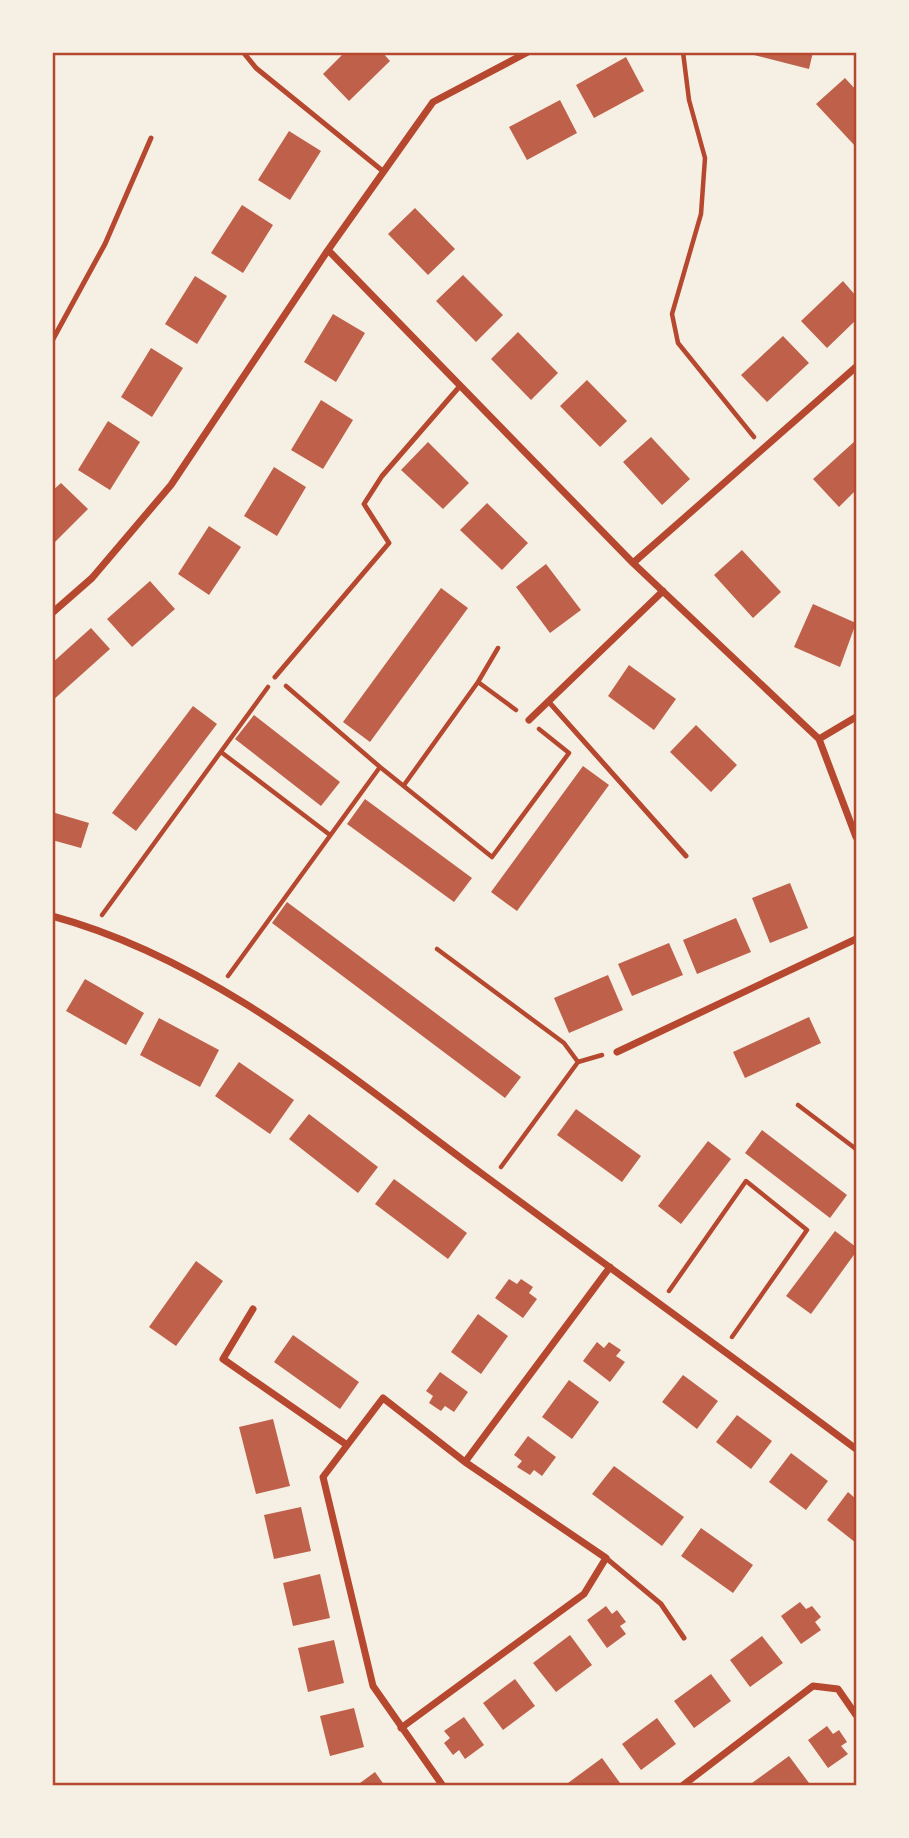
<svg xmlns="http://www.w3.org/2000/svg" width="909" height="1838" viewBox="0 0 909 1838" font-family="'Alegreya Sans',sans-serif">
	<rect width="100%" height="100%" fill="#f6efe4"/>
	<path fill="#bf614a" d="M 345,52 L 382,52 L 390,61 L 349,101 L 323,74 Z
		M 742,52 L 813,52 L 809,69 Z
		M 626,57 L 644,91 L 594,118 L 576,85 Z
		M 845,78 L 856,90 L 856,147 L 816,104 Z
		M 560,100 L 577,133 L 527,160 L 509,127 Z
		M 289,131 L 321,151 L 290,200 L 258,180 Z
		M 242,205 L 273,225 L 243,273 L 211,253 Z
		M 415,208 L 455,249 L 428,275 L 388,234 Z
		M 463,275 L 503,315 L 476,342 L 436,301 Z
		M 195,276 L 227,296 L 197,344 L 165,324 Z
		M 843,281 L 856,296 L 856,320 L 827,348 L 801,321 Z
		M 333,314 L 365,333 L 336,382 L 304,362 Z
		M 518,332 L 558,373 L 531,400 L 491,359 Z
		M 783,336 L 809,363 L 767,402 L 741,375 Z
		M 151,348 L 183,368 L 152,417 L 121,397 Z
		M 587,380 L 627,421 L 600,447 L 560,406 Z
		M 321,400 L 353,420 L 323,469 L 291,450 Z
		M 108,421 L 140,442 L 110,490 L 78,470 Z
		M 651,437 L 690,479 L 662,505 L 623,462 Z
		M 855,441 L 856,490 L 839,507 L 813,479 Z
		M 428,442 L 469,483 L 443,509 L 401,470 Z
		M 274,467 L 306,487 L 277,536 L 244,516 Z
		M 61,483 L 88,509 L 52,545 L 52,491 Z
		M 487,503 L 528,543 L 502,570 L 460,530 Z
		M 209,526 L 241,547 L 209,595 L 178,574 Z
		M 742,550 L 781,592 L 753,618 L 714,575 Z
		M 546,564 L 581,610 L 550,633 L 516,587 Z
		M 150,581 L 175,609 L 132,647 L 107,619 Z
		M 441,588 L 468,608 L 370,742 L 343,722 Z
		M 813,604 L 856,623 L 840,667 L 794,647 Z
		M 91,628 L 110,649 L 52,701 L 52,663 Z
		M 629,665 L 676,699 L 654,730 L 608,696 Z
		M 193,706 L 217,724 L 136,831 L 112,813 Z
		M 254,715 L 340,782 L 321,806 L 235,739 Z
		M 696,725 L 737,765 L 711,792 L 670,752 Z
		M 583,766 L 609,785 L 517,911 L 491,892 Z
		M 365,799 L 472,878 L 454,902 L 347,824 Z
		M 52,812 L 89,823 L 81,848 L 52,840 Z
		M 790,883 L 808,928 L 770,943 L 752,898 Z
		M 287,902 L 521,1077 L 505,1098 L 272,923 Z
		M 736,918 L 751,952 L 697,974 L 683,940 Z
		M 669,943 L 683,975 L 632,996 L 618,964 Z
		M 608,975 L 623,1010 L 569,1033 L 554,998 Z
		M 85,979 L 144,1013 L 126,1045 L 66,1011 Z
		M 809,1017 L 821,1043 L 745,1078 L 733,1052 Z
		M 159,1018 L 219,1050 L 200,1087 L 140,1055 Z
		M 239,1062 L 294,1100 L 270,1134 L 215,1096 Z
		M 576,1109 L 641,1156 L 622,1182 L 557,1135 Z
		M 309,1114 L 378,1167 L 358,1193 L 289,1139 Z
		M 762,1130 L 847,1195 L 830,1218 L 745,1153 Z
		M 708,1141 L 731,1159 L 681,1224 L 658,1206 Z
		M 394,1179 L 467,1233 L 448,1259 L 375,1204 Z
		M 835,1231 L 856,1247 L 856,1252 L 811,1314 L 786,1296 Z
		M 196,1261 L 223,1281 L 176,1346 L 149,1327 Z
		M 509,1279 L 517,1284 L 521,1279 L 533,1287 L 529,1293 L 537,1299 L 523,1318 L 495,1298 Z
		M 478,1314 L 508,1336 L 481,1374 L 451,1352 Z
		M 293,1335 L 359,1382 L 340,1409 L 274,1362 Z
		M 597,1342 L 604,1348 L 609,1342 L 621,1350 L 616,1356 L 625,1362 L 610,1382 L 583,1361 Z
		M 440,1372 L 468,1392 L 454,1412 L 445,1406 L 441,1411 L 429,1403 L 433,1396 L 426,1391 Z
		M 683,1375 L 718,1401 L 697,1429 L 662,1402 Z
		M 569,1380 L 599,1402 L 572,1439 L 542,1417 Z
		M 737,1415 L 772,1441 L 751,1469 L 716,1442 Z
		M 273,1419 L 290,1486 L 256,1494 L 239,1427 Z
		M 528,1436 L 556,1457 L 542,1476 L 534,1470 L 530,1475 L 517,1467 L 522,1461 L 514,1455 Z
		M 791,1453 L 828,1481 L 806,1510 L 769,1482 Z
		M 614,1466 L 684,1517 L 662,1546 L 592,1494 Z
		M 848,1492 L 856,1499 L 856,1543 L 827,1520 Z
		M 301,1507 L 311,1551 L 274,1559 L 264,1515 Z
		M 701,1528 L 753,1565 L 733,1593 L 681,1556 Z
		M 320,1574 L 330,1618 L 293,1626 L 283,1583 Z
		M 800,1602 L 806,1609 L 812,1606 L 821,1617 L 815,1622 L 821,1630 L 801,1644 L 781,1616 Z
		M 606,1606 L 612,1614 L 617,1610 L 626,1622 L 620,1626 L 626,1634 L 607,1648 L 587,1620 Z
		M 570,1635 L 592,1665 L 556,1692 L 533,1663 Z
		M 762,1636 L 783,1663 L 750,1687 L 730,1660 Z
		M 334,1640 L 344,1683 L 308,1692 L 298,1648 Z
		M 711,1674 L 731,1701 L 694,1728 L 674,1701 Z
		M 515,1679 L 535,1706 L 503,1730 L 483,1703 Z
		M 354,1708 L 364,1747 L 330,1756 L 320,1716 Z
		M 464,1717 L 484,1745 L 465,1759 L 459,1750 L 453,1755 L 444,1743 L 450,1738 L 444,1731 Z
		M 657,1718 L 676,1744 L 641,1770 L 622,1744 Z
		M 827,1726 L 833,1734 L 839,1730 L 847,1742 L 841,1746 L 848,1754 L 828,1768 L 808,1740 Z
		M 789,1756 L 809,1783 L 754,1786 L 752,1783 Z
		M 602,1758 L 620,1783 L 616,1786 L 570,1786 L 568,1783 Z
		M 375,1772 L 385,1786 L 356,1786 Z"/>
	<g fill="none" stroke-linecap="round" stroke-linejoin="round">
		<path stroke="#b5482f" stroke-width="4.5" d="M 683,52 L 689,100 L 705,158 L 701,214 L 672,314 L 678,343 L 754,437
			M 498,648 L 478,682 L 516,710
			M 221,752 L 330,835
			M 380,767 L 492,857 L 569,753 L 539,729
			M 404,785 L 478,682
			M 102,915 L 268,687
			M 437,949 L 564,1043 L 578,1062
			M 228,976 L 380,767 L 286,686
			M 798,1105 L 856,1149
			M 501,1167 L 578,1062 L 602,1055
			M 669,1291 L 746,1181 L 807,1230 L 732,1337"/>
		<path stroke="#b5482f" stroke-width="5" d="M 243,52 L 256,68 L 384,172
			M 52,341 L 105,244 L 151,138
			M 275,677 L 389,543 L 364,504 L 382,476 L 460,386
			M 548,701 L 686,856
			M 606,1558 L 661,1604 L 684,1638"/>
		<path stroke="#b5482f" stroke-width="7" d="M 328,250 L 633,563 L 819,739 L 856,837
			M 633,563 L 856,367
			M 52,613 L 92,578 L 171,485 L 328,250 L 433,102 L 528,52
			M 529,720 L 663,591
			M 819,739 L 856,717
			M 52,916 C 214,960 348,1075 481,1173 C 606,1265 732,1356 856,1449
			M 617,1052 L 856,939
			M 253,1309 L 223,1359 L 347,1445
			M 401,1728 L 584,1594 L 606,1558 L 465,1462
			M 443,1786 L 373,1686 L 323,1477 L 383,1398 L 465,1462 L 610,1267
			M 682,1786 L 813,1686 L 838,1689 L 856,1715"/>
	</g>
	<rect width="909" height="1838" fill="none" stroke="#f6efe4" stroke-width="108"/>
	<rect x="54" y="54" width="801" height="1730" fill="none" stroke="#b5482f" stroke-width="2.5"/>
</svg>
